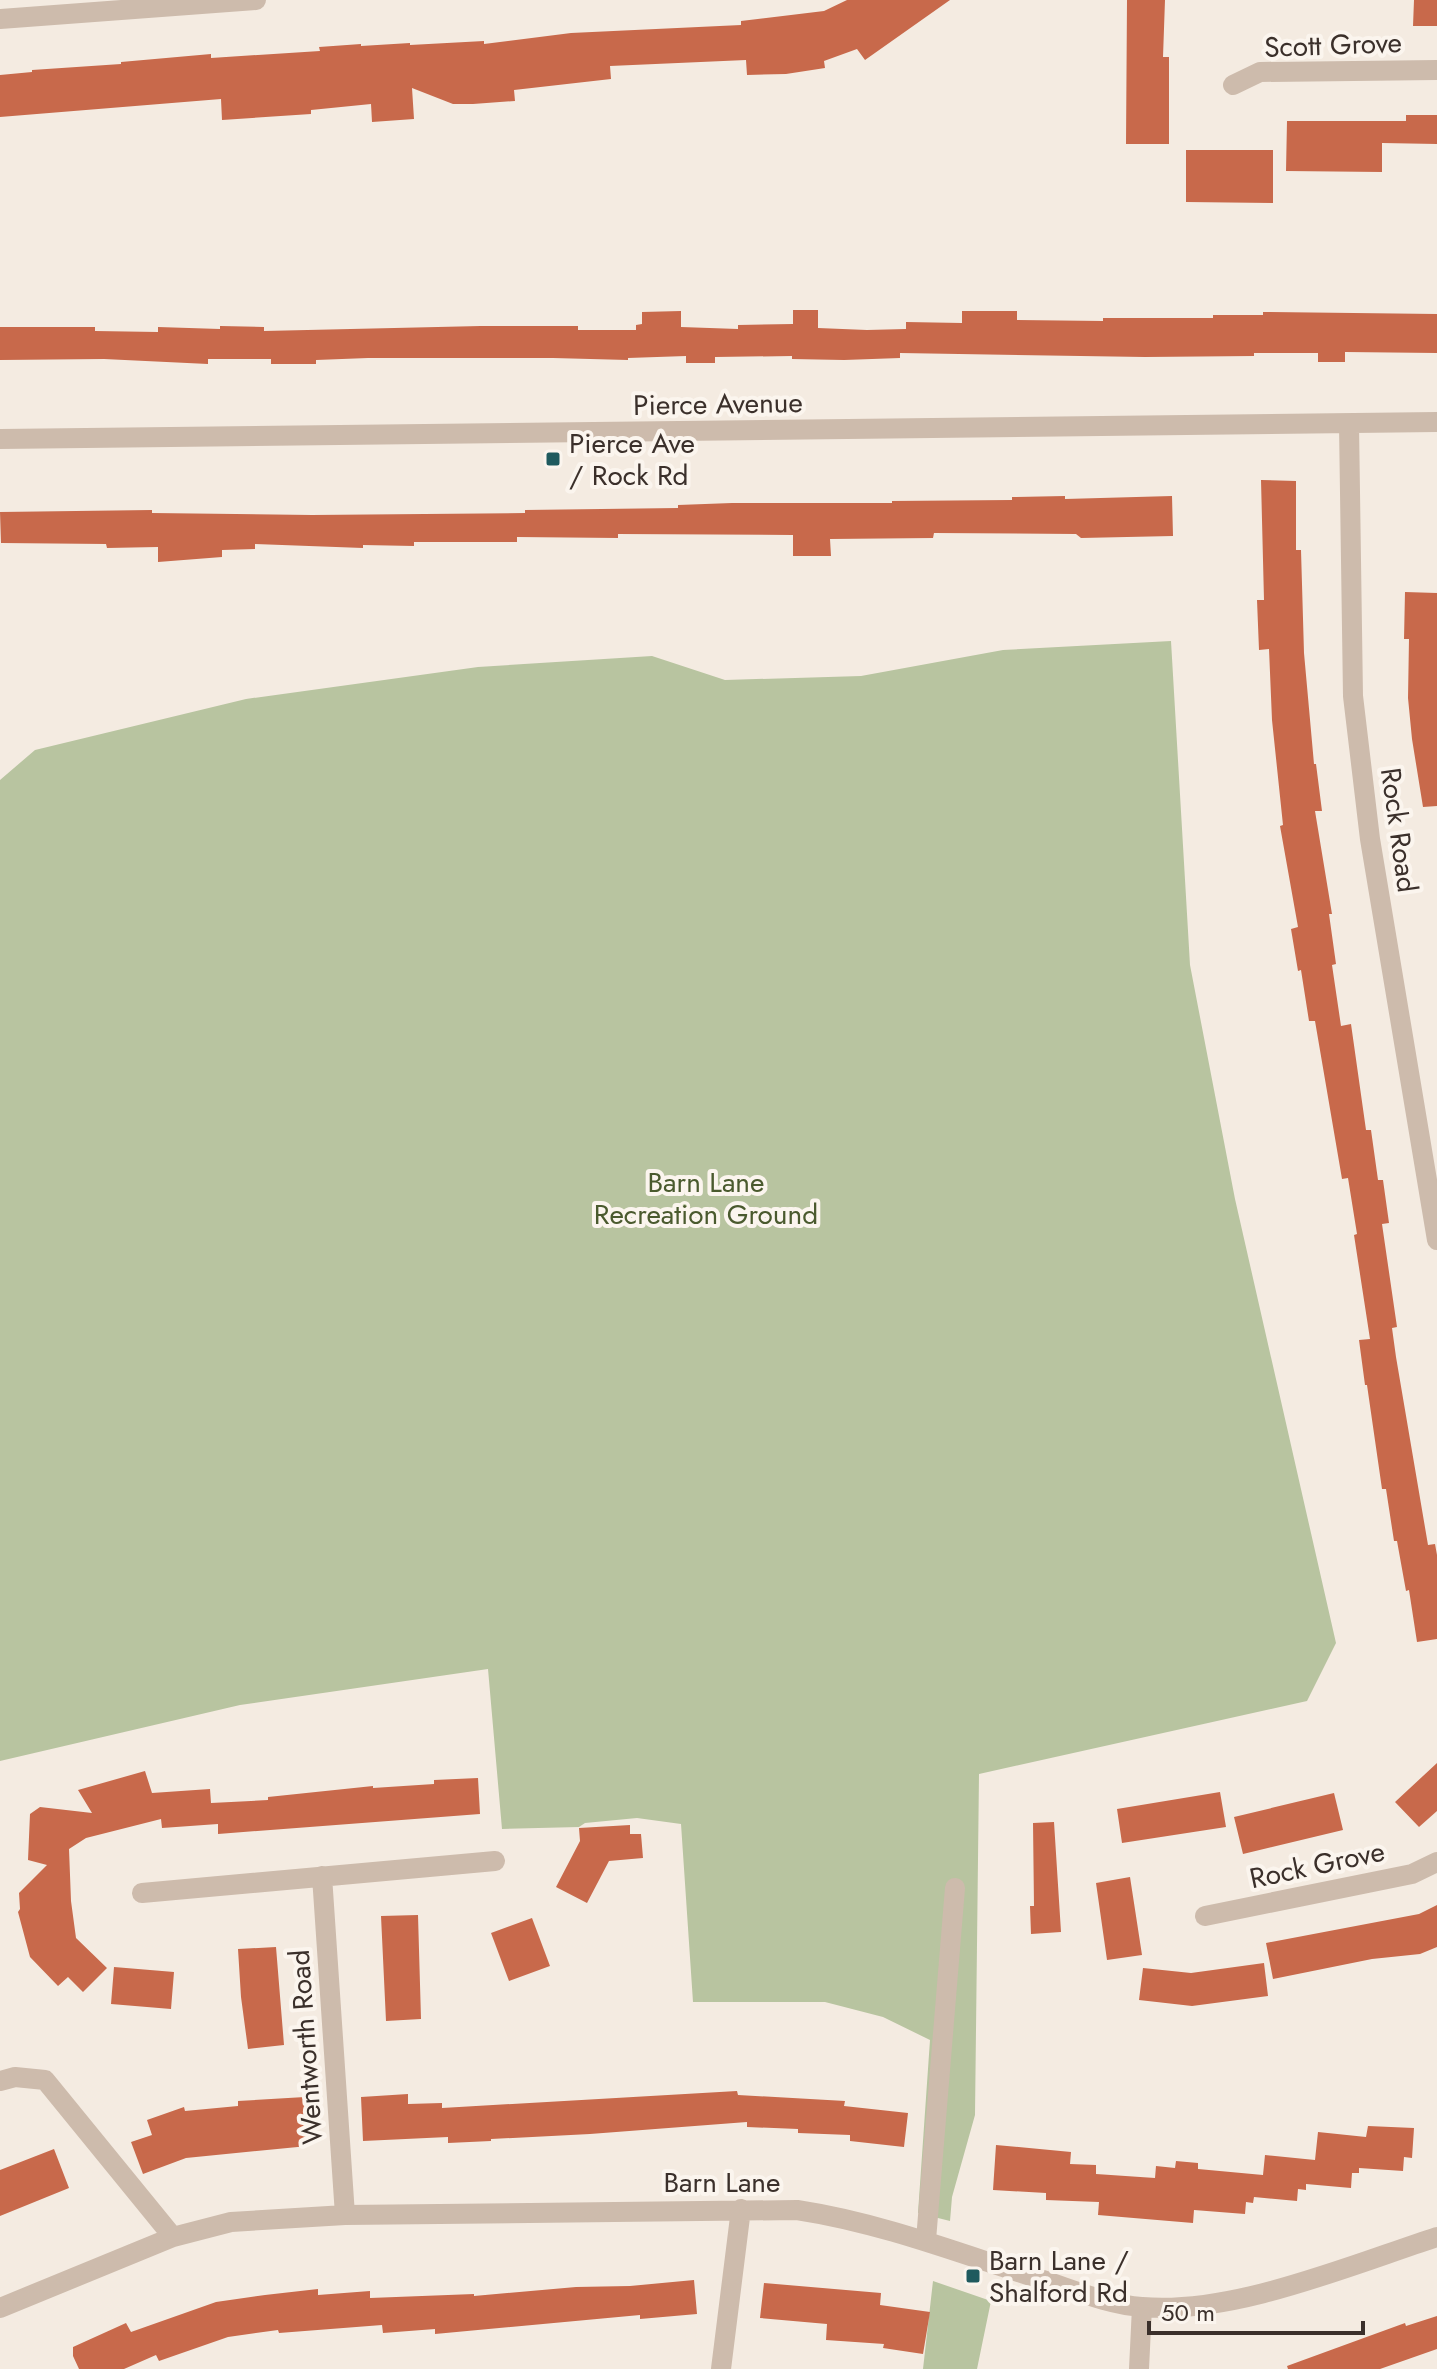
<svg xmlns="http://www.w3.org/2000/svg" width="1437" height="2369" viewBox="0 0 1437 2369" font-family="Jost,sans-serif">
	<rect width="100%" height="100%" fill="#f4ebe1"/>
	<path fill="#b8c4a0" d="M 1171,641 L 1190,965 L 1235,1199 L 1336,1643 L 1307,1701 L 979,1774 L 975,2115 L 952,2197 L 950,2221 L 918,2213 L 930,2040 L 883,2017 L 825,2002 L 693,2002 L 681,1824 L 637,1818 L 585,1823 L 579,1827 L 502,1829 L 488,1669 L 240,1705 L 0,1761 L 0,780 L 35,750 L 246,699 L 478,667 L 652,656 L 725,680 L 861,676 L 1003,650 Z
		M 933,2281 L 991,2301 L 977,2369 L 923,2369 Z"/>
	<path fill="#c8694b" d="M 847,0 L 950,0 L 865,60 L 857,49 L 824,61 L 825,68 L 786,74 L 747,75 L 746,60 L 610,66 L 611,79 L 514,90 L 515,101 L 473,104 L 453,104 L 412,88 L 414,119 L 372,122 L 371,104 L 311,110 L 311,114 L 222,120 L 221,99 L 0,117 L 0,75 L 32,72 L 32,70 L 121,64 L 121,62 L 211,54 L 211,58 L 320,51 L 319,47 L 361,44 L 361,46 L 410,43 L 410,45 L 484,41 L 484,44 L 571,33 L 741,25 L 741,21 L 824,11 Z
		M 1127,0 L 1165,0 L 1163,57 L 1169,57 L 1169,144 L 1126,144 Z
		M 1414,0 L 1437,0 L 1437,26 L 1413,26 Z
		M 1406,115 L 1437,115 L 1437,144 L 1382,143 L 1382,172 L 1286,171 L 1287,121 L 1406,121 Z
		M 1186,150 L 1273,150 L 1273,203 L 1186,202 Z
		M 793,310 L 818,310 L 818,328 L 867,330 L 906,329 L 906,322 L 962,323 L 962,311 L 1017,311 L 1017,320 L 1103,321 L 1103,318 L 1213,318 L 1213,315 L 1263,315 L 1263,312 L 1437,314 L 1437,353 L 1345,352 L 1345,362 L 1318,362 L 1318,353 L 1254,353 L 1254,356 L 1145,357 L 900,353 L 900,358 L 844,360 L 792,359 L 792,356 L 715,357 L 715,363 L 686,363 L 686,356 L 628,358 L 628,360 L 553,358 L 368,358 L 316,360 L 316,364 L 271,364 L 271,359 L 208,359 L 208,364 L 104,359 L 0,360 L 0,327 L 95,327 L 95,331 L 158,332 L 158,327 L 220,329 L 220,326 L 264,327 L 264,331 L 481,326 L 578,326 L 578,330 L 636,330 L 636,325 L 642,324 L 642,312 L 681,311 L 681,327 L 738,329 L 738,325 L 793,324 Z
		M 1261,480 L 1296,481 L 1296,550 L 1301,550 L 1304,653 L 1314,764 L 1316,764 L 1322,811 L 1315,811 L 1332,914 L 1329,914 L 1336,964 L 1332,965 L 1341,1026 L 1351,1024 L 1366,1130 L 1371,1130 L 1378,1180 L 1383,1180 L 1389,1223 L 1382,1224 L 1397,1327 L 1392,1328 L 1396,1357 L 1428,1545 L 1435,1544 L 1437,1555 L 1437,1639 L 1417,1642 L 1409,1590 L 1406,1591 L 1397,1541 L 1394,1541 L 1386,1489 L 1382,1489 L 1367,1385 L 1365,1385 L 1359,1340 L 1370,1339 L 1354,1235 L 1357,1234 L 1348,1178 L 1342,1179 L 1315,1021 L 1309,1021 L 1301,970 L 1298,971 L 1291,929 L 1298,927 L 1280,826 L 1283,825 L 1272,720 L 1269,649 L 1259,650 L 1257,600 L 1264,600 Z
		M 1065,496 L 1065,499 L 1172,496 L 1173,536 L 1081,538 L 1076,534 L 934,533 L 933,538 L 830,539 L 831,556 L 793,556 L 793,535 L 618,534 L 618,538 L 517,537 L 517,542 L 414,542 L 414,546 L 363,545 L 363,548 L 255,544 L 255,549 L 222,550 L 222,557 L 158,562 L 158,547 L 107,548 L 106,544 L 1,543 L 0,512 L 152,510 L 152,513 L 312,515 L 525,513 L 525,510 L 678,508 L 678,505 L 732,503 L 892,503 L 892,501 L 1012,500 L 1012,497 Z
		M 1405,592 L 1437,593 L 1437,806 L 1423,807 L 1412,739 L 1408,698 L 1409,639 L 1404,639 Z
		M 1437,1763 L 1437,1811 L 1419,1827 L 1395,1802 Z
		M 145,1771 L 152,1793 L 210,1789 L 211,1803 L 268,1800 L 268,1797 L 373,1786 L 373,1788 L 434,1784 L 434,1780 L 478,1778 L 480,1814 L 218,1834 L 218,1824 L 162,1828 L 161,1819 L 86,1838 L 69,1849 L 71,1901 L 76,1938 L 107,1968 L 83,1992 L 68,1977 L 58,1986 L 30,1957 L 18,1912 L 20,1909 L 19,1893 L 47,1865 L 28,1860 L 30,1814 L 40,1807 L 92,1813 L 78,1790 Z
		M 1220,1792 L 1226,1827 L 1122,1843 L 1117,1809 Z
		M 1334,1793 L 1343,1830 L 1243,1854 L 1234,1817 Z
		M 1054,1822 L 1061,1932 L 1031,1934 L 1030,1906 L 1034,1906 L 1033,1823 Z
		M 630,1825 L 630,1834 L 641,1834 L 643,1858 L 609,1861 L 587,1903 L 556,1887 L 580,1841 L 579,1828 Z
		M 1130,1877 L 1142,1955 L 1107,1960 L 1096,1883 Z
		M 1437,1905 L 1437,1947 L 1420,1954 L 1372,1959 L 1273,1979 L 1266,1943 L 1419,1914 Z
		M 418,1915 L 421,2019 L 386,2021 L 381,1916 Z
		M 532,1918 L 550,1966 L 509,1981 L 491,1933 Z
		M 276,1947 L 284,2045 L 248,2049 L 241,1997 L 238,1949 Z
		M 1264,1963 L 1268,1996 L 1192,2006 L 1139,2000 L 1143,1968 L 1191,1973 Z
		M 114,1967 L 174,1972 L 171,2009 L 111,2004 Z
		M 737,2091 L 738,2095 L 845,2101 L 844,2106 L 908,2113 L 904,2147 L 850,2141 L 850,2135 L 798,2133 L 798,2129 L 747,2127 L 747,2122 L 590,2134 L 491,2139 L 491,2141 L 448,2143 L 448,2137 L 363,2141 L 361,2097 L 408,2094 L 408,2104 L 442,2103 L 442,2108 Z
		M 305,2097 L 308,2146 L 186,2158 L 143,2174 L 131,2142 L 152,2135 L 147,2120 L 184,2107 L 185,2111 L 238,2106 L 238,2101 Z
		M 1368,2126 L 1414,2128 L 1412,2158 L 1404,2157 L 1403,2171 L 1359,2168 L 1359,2173 L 1352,2173 L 1351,2188 L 1306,2184 L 1306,2190 L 1298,2189 L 1297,2201 L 1254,2197 L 1253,2203 L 1246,2202 L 1245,2214 L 1194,2210 L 1193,2223 L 1098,2215 L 1099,2202 L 1046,2200 L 1046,2193 L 993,2190 L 996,2145 L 1071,2152 L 1070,2164 L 1096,2165 L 1096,2174 L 1155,2178 L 1156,2166 L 1175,2168 L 1176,2161 L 1198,2163 L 1198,2169 L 1263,2175 L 1265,2155 L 1315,2160 L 1318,2132 L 1366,2137 Z
		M 54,2149 L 69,2188 L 0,2216 L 0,2170 Z
		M 694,2280 L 697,2314 L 640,2319 L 640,2315 L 435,2334 L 435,2329 L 383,2333 L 382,2325 L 279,2333 L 278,2330 L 228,2337 L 159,2361 L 156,2355 L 124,2369 L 79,2369 L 73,2356 L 73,2347 L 126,2323 L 131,2332 L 216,2302 L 265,2295 L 318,2289 L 318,2295 L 370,2291 L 370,2298 L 474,2294 L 474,2296 L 576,2287 L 630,2286 Z
		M 764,2283 L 881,2293 L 880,2305 L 930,2312 L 923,2354 L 883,2348 L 884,2344 L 826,2340 L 827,2324 L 760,2318 Z
		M 1437,2316 L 1437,2349 L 1380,2369 L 1288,2369 L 1287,2366 L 1361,2339 L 1405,2323 L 1406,2326 Z"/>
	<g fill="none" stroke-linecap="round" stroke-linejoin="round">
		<path stroke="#cdbbac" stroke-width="20" d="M 0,19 L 256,0
			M 1233,85 L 1260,72 L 1437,70
			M 1349,424 L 1353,696 L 1370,839 L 1437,1240
			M 0,439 L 1437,422
			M 322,1876 L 345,2215
			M 142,1893 L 495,1861
			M 1205,1916 L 1412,1874 L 1437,1862
			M 0,2081 L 15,2077 L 45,2080 L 173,2237
			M 926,2240 L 955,1888
			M 0,2308 L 173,2237 L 231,2222 L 345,2215 L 797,2210 C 882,2223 961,2254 1043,2280 C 1074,2290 1109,2305 1142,2307 C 1233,2315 1351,2265 1437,2237
			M 721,2369 L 741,2209
			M 1139,2369 L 1142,2307"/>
	</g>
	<g fill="#1f5a5e" stroke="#fbf5ee" stroke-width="3">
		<rect x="545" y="451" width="16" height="16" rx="4"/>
		<rect x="965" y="2268" width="16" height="16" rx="4"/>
	</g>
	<g text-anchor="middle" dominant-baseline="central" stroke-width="8" stroke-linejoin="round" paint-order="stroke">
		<g font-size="28" fill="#3b302b" stroke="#fbf5ee">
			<text transform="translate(1333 45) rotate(-2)">Scott Grove</text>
			<text transform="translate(718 404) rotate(-1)">Pierce Avenue</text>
			<text transform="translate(1399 830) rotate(82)">Rock Road</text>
			<text transform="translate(1317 1865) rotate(-12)">Rock Grove</text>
			<text transform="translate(306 2047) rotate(-94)">Wentworth Road</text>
			<text x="722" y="2182">Barn Lane</text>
		</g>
		<g font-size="28" fill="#3b302b" stroke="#fbf5ee" text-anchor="start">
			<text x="569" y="443">Pierce Ave<tspan x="569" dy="32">/ Rock Rd</tspan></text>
			<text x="989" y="2260">Barn Lane /<tspan x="989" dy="32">Shalford Rd</tspan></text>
		</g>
		<g font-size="28" fill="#4a5a2e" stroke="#fbf5ee">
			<text x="706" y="1182">Barn Lane<tspan x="706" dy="32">Recreation Ground</tspan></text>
		</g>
	</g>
	<path d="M1149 2321v12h214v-12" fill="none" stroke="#3b302b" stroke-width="4"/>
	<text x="1161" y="2321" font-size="24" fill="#3b302b" stroke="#fbf5ee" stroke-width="6" paint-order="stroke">50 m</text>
</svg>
